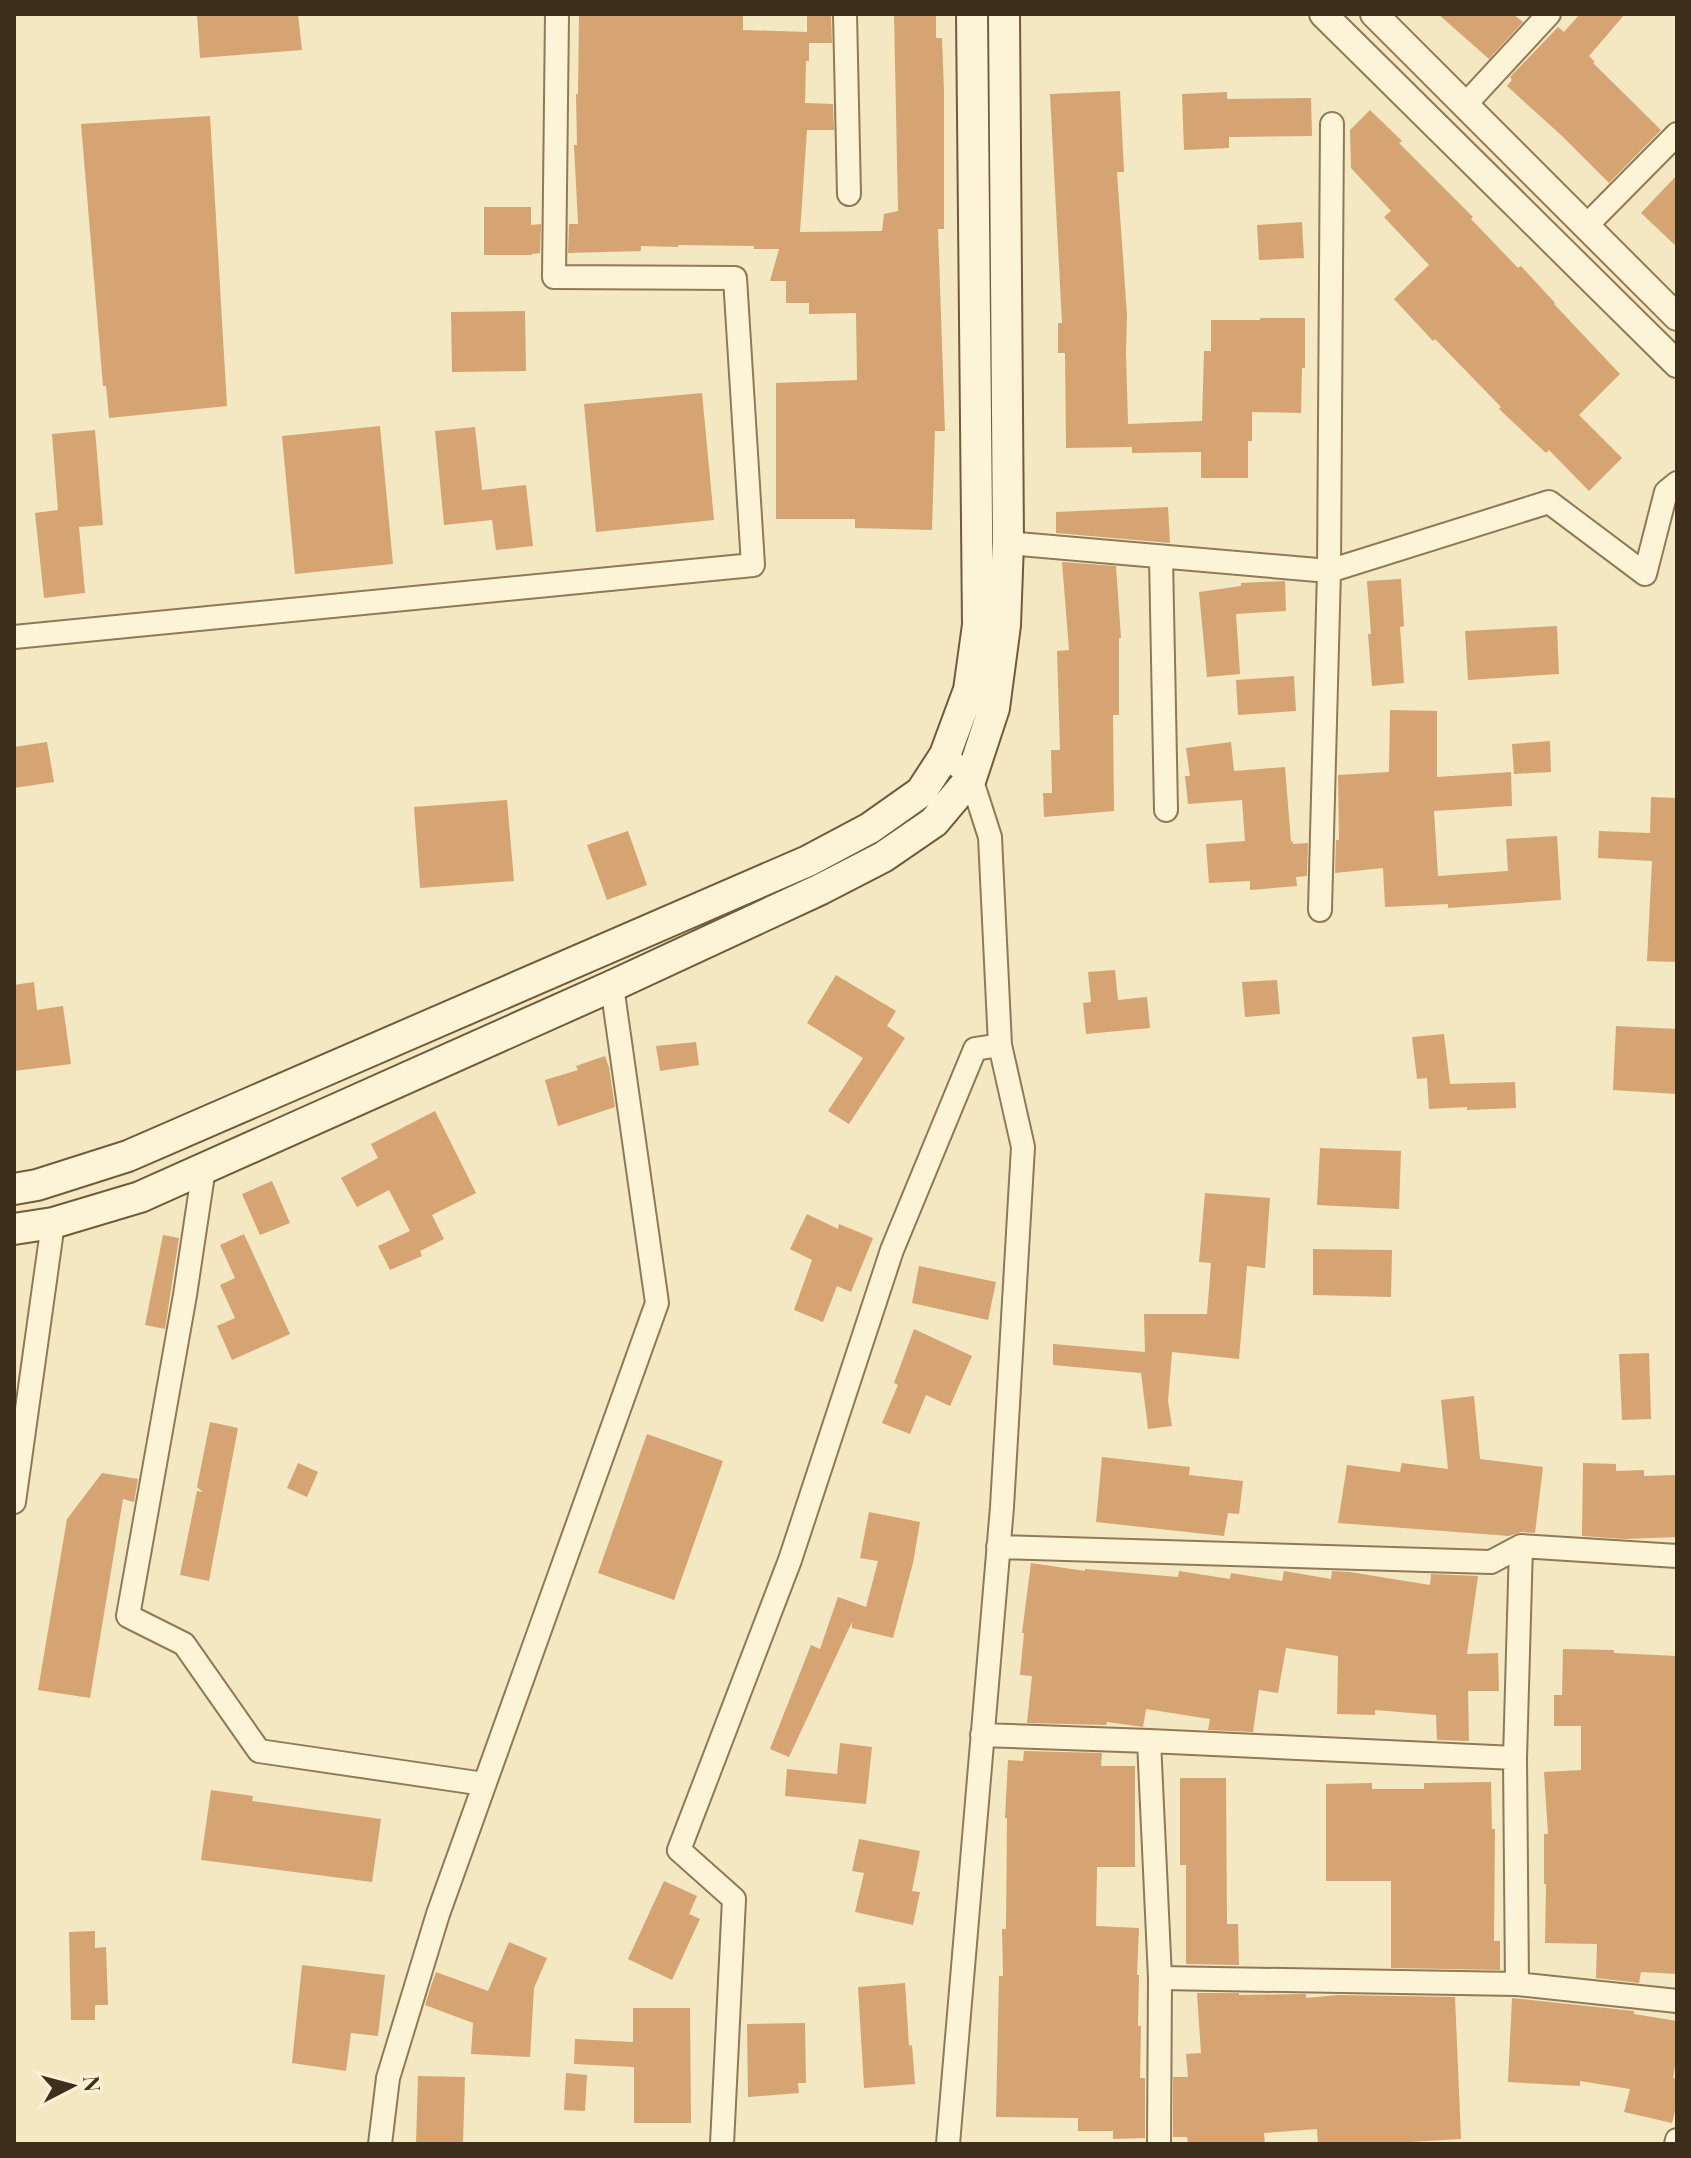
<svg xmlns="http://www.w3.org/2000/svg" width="1691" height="2158" viewBox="0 0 1691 2158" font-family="'Playfair Display',serif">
	<rect width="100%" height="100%" fill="#f3e8c2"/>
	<path fill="#d6a373" d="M 197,14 L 298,14 L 302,50 L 200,58 Z
		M 579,14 L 743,14 L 743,30 L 807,32 L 807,14 L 831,14 L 832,43 L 809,43 L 809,61 L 806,61 L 805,103 L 833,104 L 834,130 L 807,130 L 800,232 L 882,231 L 884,214 L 898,211 L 894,14 L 936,14 L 936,38 L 942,38 L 944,91 L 944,229 L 938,229 L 945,431 L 935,431 L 932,530 L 855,528 L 855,519 L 776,519 L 776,383 L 857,380 L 856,313 L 809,314 L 809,303 L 786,303 L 786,281 L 770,281 L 779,249 L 754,249 L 754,246 L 678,245 L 678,247 L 641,246 L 641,251 L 568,253 L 569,224 L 578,224 L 574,145 L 577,145 L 576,94 L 578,94 Z
		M 1438,14 L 1513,14 L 1523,22 L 1489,59 Z
		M 1580,14 L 1625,14 L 1589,56 L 1595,62 L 1593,63 L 1661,130 L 1609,183 L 1562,136 L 1507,86 L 1512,80 L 1510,77 L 1558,27 L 1564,32 Z
		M 1120,91 L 1124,172 L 1117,172 L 1127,315 L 1126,353 L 1128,424 L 1202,421 L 1204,351 L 1211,351 L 1211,320 L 1260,320 L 1260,318 L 1305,318 L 1305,368 L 1302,368 L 1301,413 L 1252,412 L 1252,441 L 1248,441 L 1248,478 L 1201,478 L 1201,452 L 1132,453 L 1132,447 L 1066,448 L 1065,353 L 1058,353 L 1058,323 L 1062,323 L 1050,94 Z
		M 1227,92 L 1227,99 L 1311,98 L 1312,136 L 1229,137 L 1229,148 L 1184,150 L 1182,94 Z
		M 1370,110 L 1402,141 L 1399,143 L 1473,217 L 1471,219 L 1518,268 L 1521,266 L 1555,303 L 1554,304 L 1620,374 L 1579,415 L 1622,458 L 1589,491 L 1549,450 L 1546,453 L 1499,409 L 1501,407 L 1435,339 L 1433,341 L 1394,299 L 1429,265 L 1384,217 L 1391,211 L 1351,168 L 1350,130 Z
		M 210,116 L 227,406 L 109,418 L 106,386 L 103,386 L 81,124 Z
		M 1677,175 L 1677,247 L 1641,213 Z
		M 484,207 L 531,207 L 531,225 L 541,224 L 540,253 L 532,254 L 532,255 L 484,255 Z
		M 1302,222 L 1304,258 L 1259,260 L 1257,225 Z
		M 525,311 L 526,371 L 452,372 L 451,312 Z
		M 702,393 L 714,520 L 596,532 L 584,404 Z
		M 380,426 L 393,564 L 295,574 L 282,436 Z
		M 475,427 L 482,490 L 526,485 L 533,546 L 496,550 L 492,520 L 444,525 L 435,431 Z
		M 95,430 L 103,525 L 79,527 L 85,593 L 44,598 L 35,513 L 58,510 L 52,434 Z
		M 1168,507 L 1170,543 L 1056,533 L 1056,512 Z
		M 1062,562 L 1116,566 L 1121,638 L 1119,638 L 1119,715 L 1113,715 L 1114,811 L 1044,817 L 1043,793 L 1052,793 L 1051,750 L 1060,750 L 1057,651 L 1069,650 Z
		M 1401,579 L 1404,626 L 1400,627 L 1404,683 L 1372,686 L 1368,634 L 1371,634 L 1367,581 Z
		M 1285,581 L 1286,611 L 1236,614 L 1240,674 L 1207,677 L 1199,592 L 1241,586 L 1241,583 Z
		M 1557,626 L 1559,674 L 1468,680 L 1465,631 Z
		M 1294,676 L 1296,711 L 1238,715 L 1236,680 Z
		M 1390,710 L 1437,711 L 1437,777 L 1511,772 L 1512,806 L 1434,811 L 1438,876 L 1508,871 L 1506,839 L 1557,836 L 1561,900 L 1448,908 L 1448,904 L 1385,907 L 1383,868 L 1335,873 L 1336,840 L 1339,840 L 1338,775 L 1389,772 Z
		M 1550,741 L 1551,772 L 1514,774 L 1512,744 Z
		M 47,742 L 54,782 L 14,788 L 14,747 Z
		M 1231,742 L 1234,771 L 1285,767 L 1291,842 L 1293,841 L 1293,844 L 1308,843 L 1307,876 L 1296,877 L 1297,886 L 1250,890 L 1250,881 L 1209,883 L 1206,844 L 1245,841 L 1242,800 L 1188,804 L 1185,776 L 1190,776 L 1186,748 Z
		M 1651,797 L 1677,798 L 1677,962 L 1647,961 L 1652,861 L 1598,858 L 1599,831 L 1650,833 Z
		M 507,800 L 514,881 L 420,888 L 414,807 Z
		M 628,831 L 647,885 L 607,900 L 587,845 Z
		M 1115,970 L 1118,1000 L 1147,997 L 1150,1028 L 1086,1034 L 1083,1003 L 1091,1002 L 1088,972 Z
		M 836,975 L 896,1011 L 887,1026 L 905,1038 L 849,1124 L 828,1111 L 863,1058 L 807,1023 Z
		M 1277,980 L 1280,1014 L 1245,1017 L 1242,982 Z
		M 34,982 L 37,1010 L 63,1006 L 71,1064 L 14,1071 L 14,985 Z
		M 1616,1026 L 1677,1029 L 1677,1094 L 1613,1090 Z
		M 1444,1034 L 1450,1084 L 1515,1082 L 1516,1108 L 1467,1110 L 1467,1107 L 1429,1109 L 1427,1078 L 1417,1079 L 1412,1037 Z
		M 696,1042 L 699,1065 L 660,1071 L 656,1046 Z
		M 605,1056 L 609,1067 L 615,1107 L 558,1126 L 545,1080 L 578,1070 L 576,1066 Z
		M 435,1111 L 476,1193 L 432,1215 L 444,1239 L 420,1251 L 422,1256 L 390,1270 L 378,1246 L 410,1231 L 389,1190 L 357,1207 L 341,1178 L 378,1158 L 371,1144 Z
		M 1320,1148 L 1401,1151 L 1399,1209 L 1317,1205 Z
		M 272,1181 L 290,1223 L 260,1235 L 242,1194 Z
		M 1205,1193 L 1270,1198 L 1265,1268 L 1247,1266 L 1239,1359 L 1172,1352 L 1168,1401 L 1172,1426 L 1148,1429 L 1141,1373 L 1053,1365 L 1053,1344 L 1145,1352 L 1144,1314 L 1207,1314 L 1211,1263 L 1199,1262 Z
		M 807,1214 L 838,1229 L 839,1224 L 873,1238 L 851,1292 L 837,1286 L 823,1322 L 794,1310 L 812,1260 L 790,1249 Z
		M 244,1234 L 290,1334 L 232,1360 L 217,1326 L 235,1318 L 220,1285 L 235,1278 L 220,1245 Z
		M 163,1235 L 179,1238 L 165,1329 L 145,1325 Z
		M 1313,1249 L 1392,1250 L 1391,1297 L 1313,1295 Z
		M 919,1266 L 996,1282 L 988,1320 L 912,1303 Z
		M 914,1329 L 972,1356 L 950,1406 L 926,1395 L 910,1434 L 882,1423 L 898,1385 L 894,1383 Z
		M 1649,1353 L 1651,1419 L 1622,1420 L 1619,1354 Z
		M 1474,1396 L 1480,1459 L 1543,1467 L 1535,1533 L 1521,1532 L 1509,1536 L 1338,1523 L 1347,1465 L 1400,1472 L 1402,1463 L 1448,1469 L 1441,1400 Z
		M 210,1422 L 238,1428 L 209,1581 L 180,1575 L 197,1491 L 203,1492 L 197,1487 Z
		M 647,1434 L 723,1461 L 674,1600 L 598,1573 Z
		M 1102,1457 L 1190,1467 L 1189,1475 L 1243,1481 L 1239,1514 L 1228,1513 L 1224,1536 L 1096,1522 Z
		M 298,1463 L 318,1472 L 307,1497 L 287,1488 Z
		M 1583,1463 L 1616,1464 L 1616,1471 L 1644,1470 L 1644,1476 L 1677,1475 L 1677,1537 L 1625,1539 L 1582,1536 Z
		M 102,1473 L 138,1479 L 134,1502 L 123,1499 L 90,1698 L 38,1690 L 67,1519 Z
		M 869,1512 L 920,1522 L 913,1563 L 893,1638 L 852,1628 L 852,1622 L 789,1757 L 770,1749 L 811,1645 L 820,1649 L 838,1597 L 866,1607 L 878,1561 L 860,1558 Z
		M 1031,1563 L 1085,1571 L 1085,1569 L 1178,1577 L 1179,1571 L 1230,1579 L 1231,1573 L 1282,1581 L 1284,1571 L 1331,1579 L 1332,1571 L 1350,1572 L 1430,1585 L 1431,1574 L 1478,1576 L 1467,1654 L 1498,1653 L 1499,1691 L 1468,1691 L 1469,1741 L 1437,1740 L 1436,1715 L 1375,1710 L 1375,1715 L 1337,1714 L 1338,1656 L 1286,1648 L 1278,1693 L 1259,1690 L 1253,1732 L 1208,1730 L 1210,1719 L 1146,1709 L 1143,1727 L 1107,1722 L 1106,1725 L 1027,1723 L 1032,1676 L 1020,1675 L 1024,1633 L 1022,1633 Z
		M 1563,1649 L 1614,1650 L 1614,1653 L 1677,1656 L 1677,1974 L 1641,1972 L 1639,1983 L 1596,1978 L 1597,1944 L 1545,1943 L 1546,1884 L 1544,1884 L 1544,1834 L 1548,1834 L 1544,1772 L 1581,1770 L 1581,1726 L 1554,1726 L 1554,1695 L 1562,1695 Z
		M 840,1743 L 872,1747 L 866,1804 L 785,1796 L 787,1769 L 837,1774 Z
		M 1024,1751 L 1102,1753 L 1101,1766 L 1135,1766 L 1135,1867 L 1097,1867 L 1096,1926 L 1139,1928 L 1137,1975 L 1139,1975 L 1138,2026 L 1141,2026 L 1140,2078 L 1145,2078 L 1145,2138 L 1113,2139 L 1113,2131 L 1078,2131 L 1078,2118 L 996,2117 L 999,1976 L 1003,1976 L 1002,1929 L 1006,1929 L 1007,1818 L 1005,1818 L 1008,1760 L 1023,1761 Z
		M 1180,1778 L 1226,1778 L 1227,1924 L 1238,1924 L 1239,1965 L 1186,1964 L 1186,1865 L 1180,1865 Z
		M 1491,1782 L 1492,1829 L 1495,1829 L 1494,1941 L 1500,1941 L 1500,1970 L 1391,1968 L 1391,1881 L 1326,1881 L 1326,1784 L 1372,1783 L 1372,1789 L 1424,1789 L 1424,1783 Z
		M 211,1790 L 253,1796 L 252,1801 L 381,1819 L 372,1882 L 201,1860 Z
		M 859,1839 L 920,1851 L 912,1891 L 920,1892 L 913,1925 L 855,1912 L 864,1873 L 852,1871 Z
		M 664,1881 L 697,1896 L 689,1914 L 700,1919 L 672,1980 L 628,1959 Z
		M 95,1931 L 95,1948 L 106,1947 L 108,2005 L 95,2005 L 95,2020 L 71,2020 L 69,1932 Z
		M 509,1942 L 547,1958 L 534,1988 L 530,2057 L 471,2054 L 473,2023 L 425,2005 L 431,1986 L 436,1972 L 488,1991 Z
		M 302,1965 L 385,1975 L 378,2036 L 351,2033 L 346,2071 L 292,2063 Z
		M 905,1983 L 909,2046 L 912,2045 L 915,2084 L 864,2088 L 858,1987 Z
		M 1197,1993 L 1239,1993 L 1239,1995 L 1306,1994 L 1306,1998 L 1338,1995 L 1455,1997 L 1461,2139 L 1410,2142 L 1410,2144 L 1318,2144 L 1317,2129 L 1264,2133 L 1265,2144 L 1188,2144 L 1187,2137 L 1173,2137 L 1173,2077 L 1188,2077 L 1186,2054 L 1201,2053 Z
		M 1512,1998 L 1634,2011 L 1634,2014 L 1677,2021 L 1677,2055 L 1673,2078 L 1677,2079 L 1677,2103 L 1672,2123 L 1624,2112 L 1630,2089 L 1580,2081 L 1580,2086 L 1508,2082 Z
		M 633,2008 L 690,2008 L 691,2123 L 634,2123 L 634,2067 L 574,2064 L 575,2039 L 633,2042 Z
		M 805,2023 L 806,2083 L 798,2083 L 799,2093 L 748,2097 L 747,2024 Z
		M 566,2073 L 587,2075 L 585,2111 L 564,2110 Z
		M 418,2076 L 465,2077 L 463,2144 L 416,2144 Z"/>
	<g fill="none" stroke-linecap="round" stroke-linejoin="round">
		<defs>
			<path id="minor" d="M 845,14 L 849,194
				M 1464,106 L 1549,14
				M 1586,226 L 1677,134
				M 1008,543 L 1329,571 L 1332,124
				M 1161,558 L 1166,810
				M 14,637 L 753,565 L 735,278 L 554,277 L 557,14
				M 945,755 L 971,778 L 990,837 L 1000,1045 L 1023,1147 L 1002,1507 L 948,2144
				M 1320,910 L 1329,571 L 1549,502 L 1645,574 L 1666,492 L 1677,483
				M 204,1168 L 185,1295 L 128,1616 L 184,1644 L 259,1751 L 484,1784
				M 14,1502 L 53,1223
				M 998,1547 L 1491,1562 L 1521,1546 L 1677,1556
				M 982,1735 L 1149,1741 L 1160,1978 L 1159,2144
				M 1149,1741 L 1515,1758 L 1521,1546
				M 1515,1758 L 1517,1984
				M 1160,1978 L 1517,1984 L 1677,2001
				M 380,2144 L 388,2078 L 438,1914 L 657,1303 L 612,986
				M 722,2144 L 734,1899 L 679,1850 L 790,1560 L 892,1250 L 975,1049 L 1000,1045
				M 1676,2144 L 1677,2140"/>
			<path id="tertiary" d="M 1323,14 L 1677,364
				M 1374,14 L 1677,317"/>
			<path id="secondary" d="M 14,1189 L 37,1185 L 128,1156 L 808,861 L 870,828 L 921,792 L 945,755 L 969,690 L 978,625 L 972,14
				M 14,1229 L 53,1223 L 140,1197 L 612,986 L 821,889 L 883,857 L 934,822 L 971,778 L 994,708 L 1005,625 L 1008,543 L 1004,14"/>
		</defs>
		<use href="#minor" stroke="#907956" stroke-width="26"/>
		<use href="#tertiary" stroke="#907956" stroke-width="30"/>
		<use href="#secondary" stroke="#725a3a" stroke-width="34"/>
		<use href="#minor" stroke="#fdf4d7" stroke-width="22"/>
		<use href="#tertiary" stroke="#fdf4d7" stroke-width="26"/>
		<use href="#secondary" stroke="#fdf4d7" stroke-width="30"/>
	</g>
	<rect width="1691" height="2158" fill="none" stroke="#3e2f1d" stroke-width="32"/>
	<g transform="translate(72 2086) rotate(84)" stroke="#faf1d3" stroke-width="6" paint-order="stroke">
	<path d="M0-6L14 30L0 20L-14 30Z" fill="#3e2f1d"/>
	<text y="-12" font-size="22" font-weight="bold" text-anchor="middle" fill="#3e2f1d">N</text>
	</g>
</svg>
